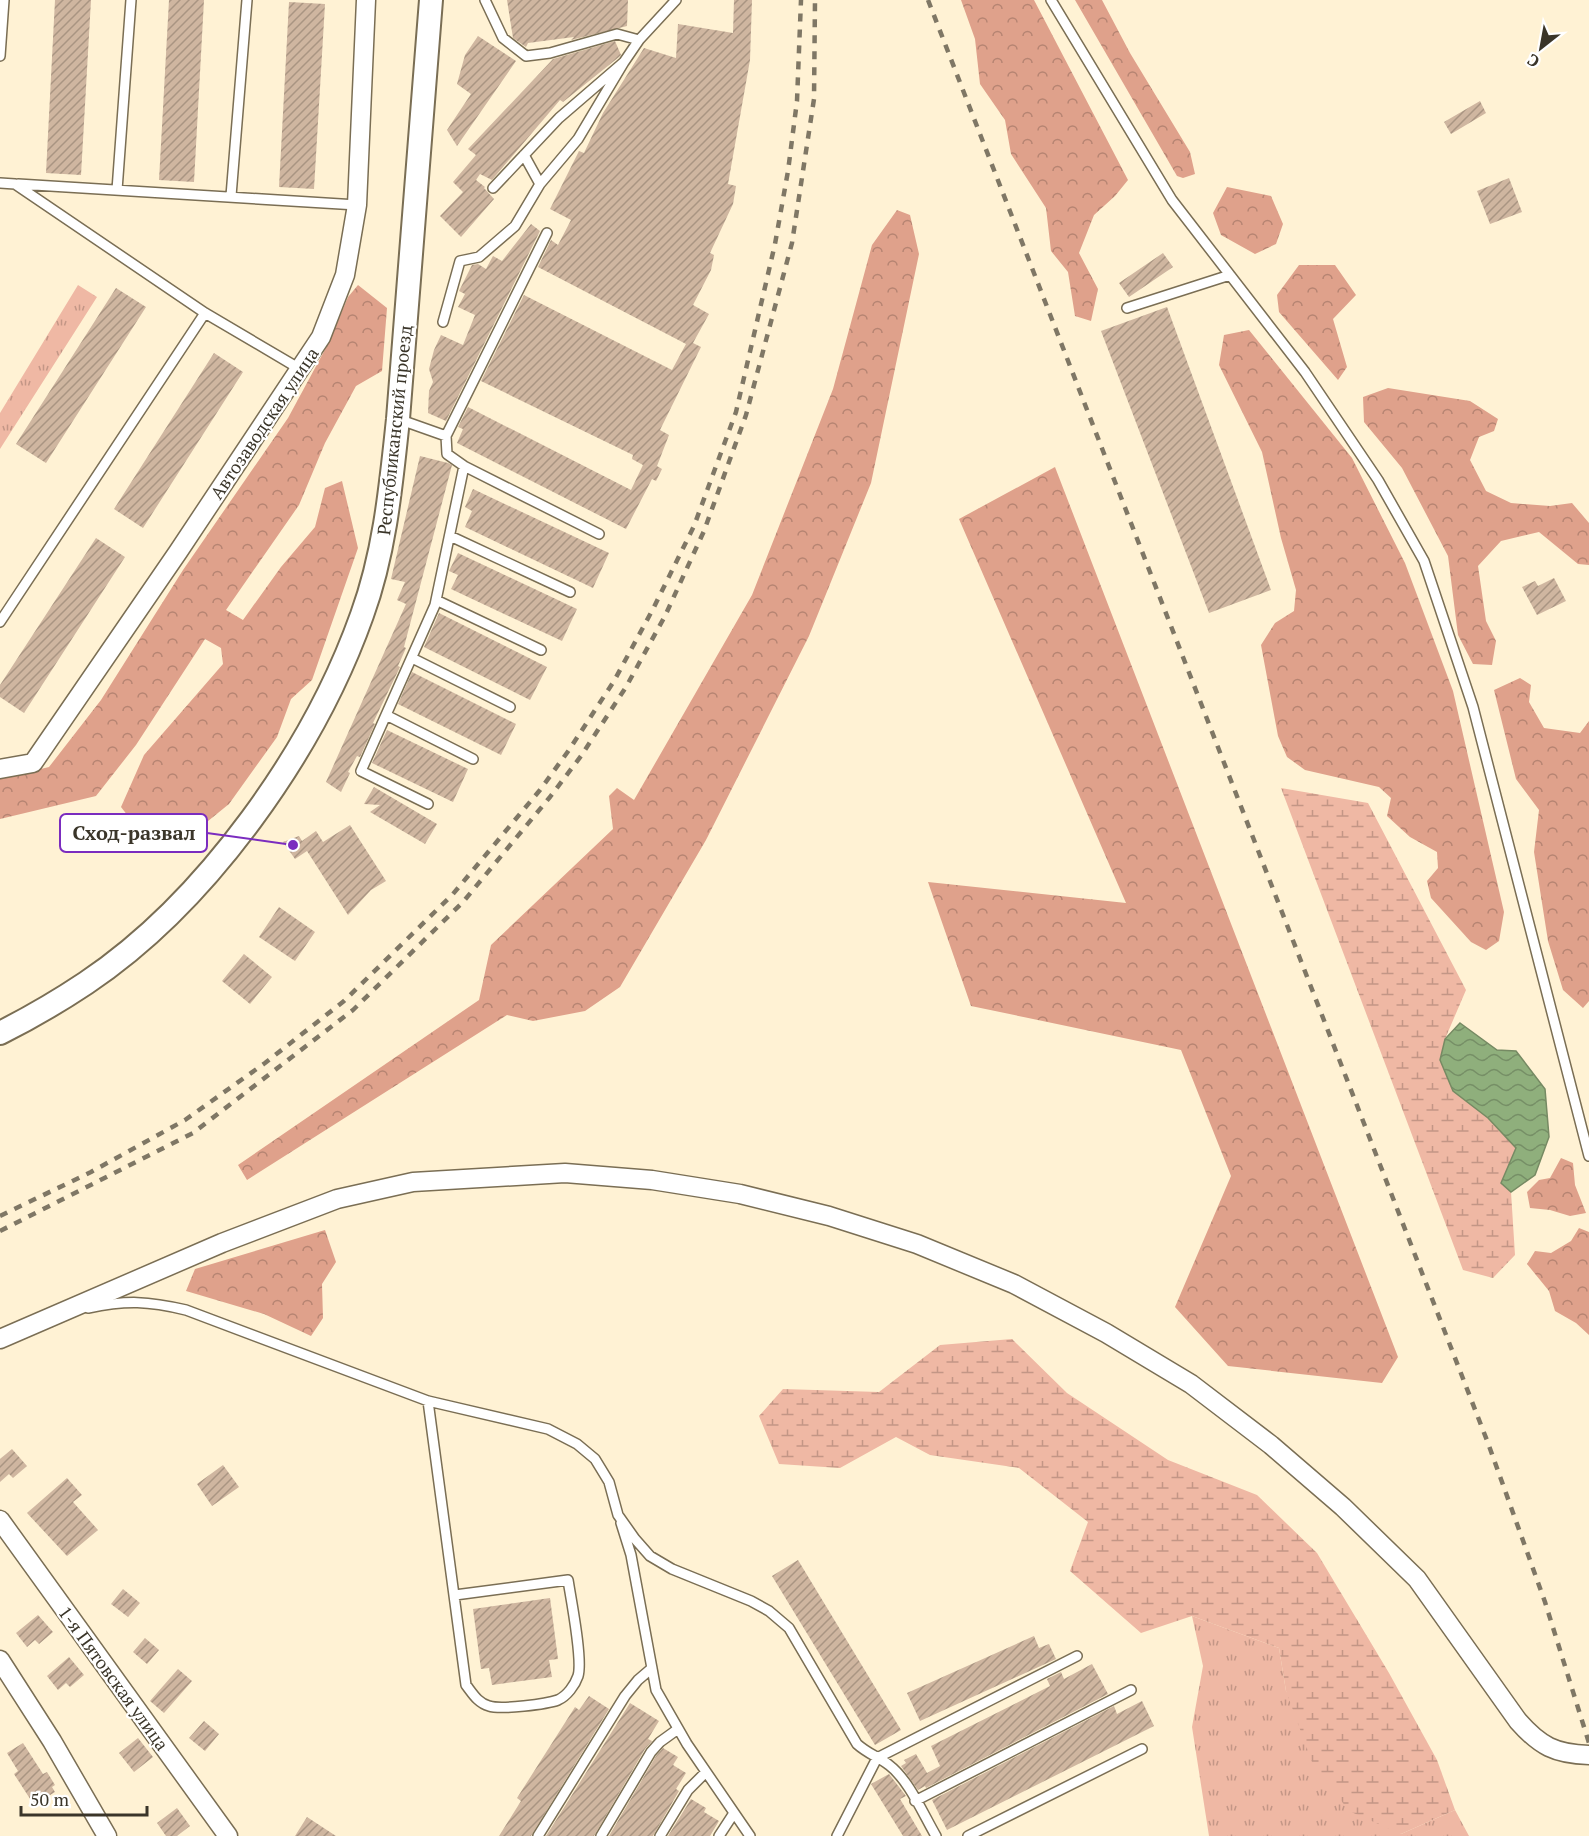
<svg xmlns="http://www.w3.org/2000/svg" width="1589" height="1836" viewBox="0 0 1589 1836" font-family="'PT Serif',serif">
	<defs>
		<pattern id="grass-tufts" width="24" height="20" patternUnits="userSpaceOnUse" patternTransform="scale(1.5)"><rect width="24" height="20" fill="#efb8a4"/><path d="M3 7l-1-3M5 7V3M7 7l1-3M15 17l-1-3M17 17v-4M19 17l1-3" fill="none" stroke="#c39686"/></pattern>
		<pattern id="forest-crowns" width="20" height="18" patternUnits="userSpaceOnUse" patternTransform="scale(1.5)"><rect width="20" height="18" fill="#dfa18b"/><path d="M2 6a3 3 0 1 1 6 0M12 15a3 3 0 1 1 6 0" fill="none" stroke="#b68472"/></pattern>
		<pattern id="wetland-marsh" width="20" height="14" patternUnits="userSpaceOnUse" patternTransform="scale(1.5)"><rect width="20" height="14" fill="#efb8a4"/><path d="M1 5h8M5 5V1M11 12h8M15 12V8" fill="none" stroke="#c39686"/></pattern>
		<pattern id="water-waves" width="16" height="10" patternUnits="userSpaceOnUse" patternTransform="scale(1.5)"><rect width="16" height="10" fill="#8faf7c"/><path d="M0 5q4-4 8 0t8 0" fill="none" stroke="#768f66"/></pattern>
		<pattern id="building-hatch" width="6" height="6" patternUnits="userSpaceOnUse" patternTransform="scale(1.5)"><rect width="6" height="6" fill="#cfb6a0"/><path d="M-1 1l2-2M0 6l6-6M5 7l2-2" fill="none" stroke="#a99582"/></pattern>
	</defs>
	<rect width="100%" height="100%" fill="#fff2d4"/>
	<path fill="url(#grass-tufts)" d="M 78,285 L 97,297 L 0,449 L 0,413 Z
		M 1192,1616 L 1279,1648 L 1286,1691 L 1401,1834 L 1455,1810 L 1469,1836 L 1209,1836 L 1192,1727 L 1203,1666 Z"/>
	<path fill="url(#forest-crowns)" d="M 961,0 L 1034,0 L 1128,180 L 1115,196 L 1094,215 L 1079,253 L 1098,289 L 1091,321 L 1075,316 L 1068,272 L 1051,251 L 1046,208 L 1011,154 L 1005,120 L 980,84 L 975,39 Z
		M 1075,0 L 1102,0 L 1130,53 L 1190,152 L 1195,174 L 1183,178 L 1177,176 Z
		M 1227,187 L 1271,196 L 1283,224 L 1276,244 L 1255,254 L 1221,235 L 1213,213 Z
		M 897,210 L 910,215 L 919,254 L 871,483 L 809,636 L 706,840 L 620,987 L 585,1011 L 533,1021 L 507,1015 L 247,1180 L 238,1165 L 479,1000 L 491,945 L 613,829 L 609,796 L 617,788 L 634,800 L 752,595 L 833,389 L 872,245 Z
		M 1299,265 L 1335,265 L 1356,295 L 1333,319 L 1347,367 L 1338,380 L 1279,312 L 1277,295 Z
		M 358,285 L 387,308 L 382,371 L 356,386 L 325,443 L 299,505 L 226,610 L 243,620 L 281,567 L 315,527 L 325,488 L 342,481 L 358,548 L 312,680 L 291,699 L 277,737 L 229,804 L 197,830 L 135,825 L 121,807 L 144,755 L 223,664 L 221,648 L 205,639 L 136,745 L 96,796 L 0,819 L 0,779 L 49,767 L 101,700 L 183,570 L 288,418 L 328,344 L 348,297 Z
		M 1249,330 L 1352,458 L 1405,563 L 1453,691 L 1504,912 L 1499,941 L 1486,950 L 1471,942 L 1431,898 L 1427,881 L 1438,868 L 1437,852 L 1410,837 L 1387,816 L 1391,798 L 1379,787 L 1305,770 L 1287,757 L 1278,736 L 1261,645 L 1275,623 L 1294,611 L 1296,590 L 1281,538 L 1262,452 L 1219,365 L 1224,335 Z
		M 1388,388 L 1470,401 L 1498,419 L 1494,431 L 1479,437 L 1470,460 L 1486,491 L 1511,503 L 1550,506 L 1572,503 L 1589,523 L 1589,565 L 1578,564 L 1539,532 L 1501,541 L 1478,566 L 1486,621 L 1496,641 L 1492,665 L 1473,664 L 1458,635 L 1448,556 L 1402,468 L 1364,422 L 1363,397 Z
		M 1055,467 L 1398,1357 L 1382,1383 L 1228,1366 L 1175,1307 L 1231,1176 L 1181,1050 L 971,1006 L 928,882 L 1126,903 L 959,519 Z
		M 1520,678 L 1531,685 L 1529,702 L 1544,728 L 1580,733 L 1589,721 L 1589,1001 L 1583,1008 L 1563,990 L 1548,941 L 1534,852 L 1539,810 L 1516,779 L 1494,690 Z
		M 1561,1158 L 1573,1163 L 1575,1185 L 1586,1213 L 1570,1216 L 1550,1210 L 1530,1208 L 1527,1192 L 1539,1180 L 1550,1178 Z
		M 1579,1228 L 1589,1232 L 1589,1335 L 1576,1323 L 1555,1311 L 1549,1291 L 1527,1264 L 1535,1251 L 1551,1253 L 1571,1241 Z
		M 325,1230 L 336,1262 L 322,1284 L 323,1318 L 311,1336 L 264,1314 L 186,1291 L 195,1269 Z"/>
	<path fill="url(#wetland-marsh)" d="M 1281,788 L 1368,803 L 1466,990 L 1445,1039 L 1453,1091 L 1488,1118 L 1516,1148 L 1501,1183 L 1511,1192 L 1515,1255 L 1493,1278 L 1463,1270 Z
		M 1012,1339 L 1067,1393 L 1168,1460 L 1257,1495 L 1317,1553 L 1389,1673 L 1437,1760 L 1455,1810 L 1401,1834 L 1349,1811 L 1312,1762 L 1286,1691 L 1279,1648 L 1192,1616 L 1141,1633 L 1070,1571 L 1088,1522 L 1019,1468 L 930,1455 L 896,1437 L 840,1468 L 779,1464 L 759,1416 L 783,1389 L 879,1392 L 940,1345 Z"/>
	<path fill="url(#water-waves)" stroke="#768a63" stroke-width="1.5" d="M 1460,1023 L 1497,1050 L 1516,1051 L 1545,1089 L 1549,1137 L 1535,1175 L 1511,1192 L 1501,1183 L 1516,1148 L 1488,1118 L 1453,1091 L 1440,1060 L 1445,1039 Z"/>
	<path fill="url(#building-hatch)" d="M 55,0 L 91,0 L 81,175 L 46,173 Z
		M 169,0 L 204,0 L 194,182 L 159,180 Z
		M 507,0 L 628,0 L 627,26 L 571,40 L 574,37 L 528,43 L 526,47 L 513,38 Z
		M 734,0 L 752,0 L 750,60 L 728,184 L 736,186 L 733,204 L 710,253 L 714,255 L 711,270 L 693,305 L 709,314 L 693,343 L 701,347 L 660,430 L 669,435 L 657,466 L 662,469 L 656,481 L 652,479 L 626,529 L 457,443 L 463,429 L 458,427 L 468,407 L 631,490 L 643,465 L 632,459 L 633,455 L 481,381 L 524,295 L 672,370 L 686,344 L 538,267 L 551,240 L 558,245 L 571,220 L 550,209 L 579,151 L 584,153 L 603,113 L 644,48 L 676,58 L 678,24 L 733,33 Z
		M 289,2 L 325,4 L 314,189 L 279,187 Z
		M 478,36 L 516,61 L 457,146 L 447,130 L 471,94 L 457,84 L 465,55 Z
		M 615,41 L 621,55 L 619,57 L 563,102 L 560,100 L 492,180 L 480,174 L 476,180 L 485,187 L 484,188 L 494,199 L 461,237 L 440,216 L 463,192 L 453,182 L 476,155 L 468,149 L 553,59 Z
		M 1480,101 L 1486,113 L 1451,134 L 1444,122 Z
		M 1509,178 L 1522,212 L 1490,224 L 1477,191 Z
		M 531,224 L 540,231 L 446,421 L 428,413 L 429,391 L 433,382 L 429,369 L 434,350 L 441,335 L 463,345 L 475,315 L 458,307 L 465,294 L 459,291 L 472,265 L 478,264 L 486,269 L 493,256 L 502,261 Z
		M 1163,253 L 1173,267 L 1129,297 L 1119,283 Z
		M 116,288 L 146,307 L 46,463 L 16,444 Z
		M 1167,307 L 1271,590 L 1209,613 L 1101,331 Z
		M 214,353 L 243,372 L 143,528 L 114,509 Z
		M 420,456 L 448,463 L 452,465 L 404,647 L 406,648 L 398,666 L 400,667 L 373,723 L 375,724 L 360,757 L 357,756 L 348,772 L 350,773 L 341,792 L 326,782 L 406,604 L 397,600 L 405,582 L 391,579 Z
		M 473,489 L 609,553 L 593,588 L 465,527 L 472,511 L 465,507 Z
		M 96,538 L 125,557 L 24,713 L 0,697 L 0,685 Z
		M 458,553 L 577,609 L 562,641 L 451,589 L 458,575 L 449,571 Z
		M 1554,578 L 1566,601 L 1537,615 L 1522,587 L 1535,581 L 1538,586 Z
		M 439,613 L 547,667 L 530,700 L 424,647 Z
		M 412,672 L 516,724 L 501,755 L 398,704 Z
		M 387,730 L 468,769 L 453,802 L 372,763 Z
		M 374,787 L 437,824 L 425,844 L 370,812 L 380,805 L 364,804 Z
		M 350,825 L 386,881 L 371,890 L 348,915 L 307,851 L 295,859 L 283,842 L 299,836 L 302,841 L 316,831 L 323,842 Z
		M 279,907 L 315,932 L 295,961 L 259,937 Z
		M 244,954 L 272,977 L 250,1004 L 222,981 Z
		M 12,1449 L 27,1466 L 13,1478 L 9,1474 L 0,1482 L 0,1459 Z
		M 223,1465 L 239,1487 L 212,1506 L 197,1484 Z
		M 67,1478 L 82,1495 L 73,1502 L 98,1530 L 67,1556 L 27,1513 Z
		M 798,1560 L 901,1730 L 875,1745 L 772,1576 Z
		M 123,1589 L 140,1603 L 128,1617 L 111,1604 Z
		M 550,1598 L 558,1659 L 549,1660 L 552,1677 L 492,1685 L 489,1668 L 481,1669 L 473,1609 Z
		M 38,1615 L 53,1632 L 39,1644 L 35,1640 L 27,1647 L 16,1633 Z
		M 1034,1636 L 1039,1648 L 1049,1644 L 1056,1659 L 920,1721 L 907,1693 Z
		M 145,1638 L 159,1650 L 147,1664 L 133,1652 Z
		M 69,1657 L 84,1675 L 70,1687 L 66,1683 L 58,1690 L 47,1676 Z
		M 1092,1664 L 1108,1694 L 926,1788 L 925,1786 L 918,1790 L 901,1766 L 906,1763 L 904,1760 L 916,1754 L 927,1773 L 940,1766 L 931,1746 L 1050,1686 L 1047,1679 L 1061,1672 L 1064,1679 Z
		M 178,1669 L 192,1681 L 164,1713 L 150,1701 Z
		M 589,1696 L 609,1709 L 531,1836 L 499,1836 L 521,1801 L 517,1798 L 575,1707 L 579,1710 Z
		M 1142,1701 L 1154,1726 L 947,1830 L 932,1800 L 1114,1706 L 1117,1714 Z
		M 630,1703 L 659,1721 L 648,1739 L 652,1741 L 645,1749 L 594,1836 L 546,1836 Z
		M 204,1721 L 219,1734 L 205,1751 L 189,1738 Z
		M 138,1738 L 153,1757 L 134,1772 L 119,1753 Z
		M 23,1743 L 43,1774 L 47,1772 L 55,1785 L 52,1787 L 55,1792 L 34,1805 L 14,1774 L 18,1771 L 7,1753 Z
		M 663,1748 L 678,1757 L 673,1765 L 686,1773 L 676,1789 L 679,1791 L 653,1836 L 609,1836 L 656,1756 Z
		M 889,1774 L 906,1796 L 900,1799 L 922,1836 L 903,1836 L 871,1784 Z
		M 691,1799 L 706,1808 L 704,1812 L 719,1821 L 710,1836 L 668,1836 Z
		M 177,1808 L 190,1826 L 177,1836 L 166,1836 L 157,1823 Z
		M 307,1817 L 336,1836 L 295,1836 Z"/>
	<g fill="none" stroke-linecap="round" stroke-linejoin="round">
		<defs>
			<path id="service" d="M 485,0 L 503,38 L 526,56 L 550,53 L 617,34 L 639,40 L 676,0
				M 1051,0 L 1172,200 L 1305,372 L 1378,480 L 1424,561 L 1473,707 L 1589,1156
				M 0,56 L 4,0
				M 524,155 L 540,184
				M 0,183 L 15,184 L 205,313 L 300,369
				M 18,184 L 357,205
				M 493,188 L 559,118 L 624,62 L 639,40
				M 117,190 L 131,0
				M 231,196 L 247,0
				M 1127,308 L 1230,275
				M 443,322 L 460,261 L 479,257 L 515,226 L 540,184 L 578,139 L 624,62
				M 398,419 L 446,436 L 547,233
				M 464,466 L 599,534
				M 450,536 L 570,592
				M 436,600 L 541,650
				M 0,622 L 205,313
				M 412,658 L 510,707
				M 386,715 L 473,759
				M 428,804 L 361,771 L 435,605 L 464,466 L 447,454 L 446,436
				M 88,1308 C 127,1300 148,1301 186,1310 L 428,1401 L 548,1429 L 577,1444 L 595,1459 L 609,1482 L 618,1515 L 635,1539 L 650,1556 L 672,1569 L 751,1601 L 769,1611 L 789,1628 L 857,1744 C 868,1754 879,1757 889,1765 C 909,1780 923,1814 936,1836
				M 428,1401 L 466,1685 C 473,1694 478,1703 489,1706 C 501,1710 547,1704 558,1700 C 567,1696 575,1685 578,1676 C 583,1660 571,1599 568,1580 L 455,1595
				M 621,1523 L 631,1555 L 656,1690 L 687,1744 L 750,1836
				M 915,1801 L 1131,1690
				M 538,1836 L 625,1696 L 638,1680 L 652,1668
				M 601,1836 L 651,1752 L 660,1742 L 678,1729
				M 660,1836 L 688,1790 L 706,1772
				M 719,1836 L 734,1813
				M 837,1836 L 877,1758 L 1077,1656
				M 968,1836 L 1142,1749"/>
			<path id="minor" d="M 0,769 L 33,763 L 178,552 L 321,337 L 345,275 L 357,205 L 366,0
				M 0,1339 L 222,1243 L 337,1199 L 413,1182 L 565,1173 L 652,1180 L 740,1194 L 829,1216 L 917,1244 L 1014,1284 L 1106,1333 L 1191,1384 L 1271,1445 L 1343,1507 L 1417,1579 L 1518,1721 C 1540,1746 1555,1754 1589,1755
				M 0,1520 L 228,1836
				M 0,1660 L 52,1741 L 107,1836"/>
			<path id="tertiary" d="M 0,1033 C 30,1018 59,1001 86,983 C 207,902 314,750 362,615 C 385,552 391,485 398,419 L 431,0"/>
		</defs>
		<use href="#service" stroke="#7a6e54" stroke-width="12"/>
		<use href="#minor" stroke="#7a6e54" stroke-width="21"/>
		<use href="#tertiary" stroke="#7a6e54" stroke-width="26"/>
		<use href="#service" stroke="#fff" stroke-width="9"/>
		<use href="#minor" stroke="#fff" stroke-width="18"/>
		<use href="#tertiary" stroke="#fff" stroke-width="22"/>
		<path stroke="#7f7765" stroke-width="4.5" stroke-dasharray="8 8" stroke-linecap="butt" d="M 928,0 L 1488,1443 L 1545,1602 L 1589,1743
			M 0,1216 L 91,1172 L 185,1120 L 265,1063 L 344,1001 L 453,894 L 540,790 L 569,750 L 614,681 L 653,609 L 694,526 L 736,412 L 775,244 L 788,171 L 797,101 L 801,0
			M 0,1231 L 193,1133 L 353,1010 L 463,902 L 550,797 L 581,756 L 626,687 L 665,616 L 704,531 L 746,415 L 792,243 L 814,99 L 815,0"/>
	</g>
	<g text-anchor="middle" dominant-baseline="central" stroke-width="4.5" stroke-linejoin="round" paint-order="stroke">
		<g font-size="18" fill="#3a3529" stroke="#fff">
			<text transform="translate(264 423) rotate(-56)">Автозаводская улица</text>
			<text transform="translate(394 430) rotate(-84)">Республиканский проезд</text>
			<text transform="translate(114 1678) rotate(54)">1-я Пятовская улица</text>
		</g>
	</g>
	<path fill="none" stroke="#7b2cbf" stroke-width="2" d="M293 845L207 833"/>
	<circle fill="#7b2cbf" stroke="#fff" stroke-width="2" cx="293" cy="845" r="6"/>
	<rect fill="#fff" stroke="#7b2cbf" stroke-width="2" x="60" y="814" width="147" height="38" rx="6"/>
	<g font-size="20" text-anchor="middle" font-weight="bold" fill="#3a3529">
		<text x="134" y="840">Сход-развал</text>
	</g>
	<g transform="translate(1541 48) rotate(211)" stroke="#ffffff" stroke-width="4.5" paint-order="stroke">
	<path d="M0-4.5L10 22L0 15L-10 22Z" fill="#3a3529"/>
	<text y="-9" font-size="16" font-weight="bold" text-anchor="middle" fill="#3a3529">С</text>
	</g>
	<path d="M21 1806v9h126v-9" fill="none" stroke="#3a3529" stroke-width="3"/>
	<text x="30" y="1806" font-size="18" fill="#3a3529" stroke="#ffffff" stroke-width="4.5" paint-order="stroke">50 m</text>
</svg>
